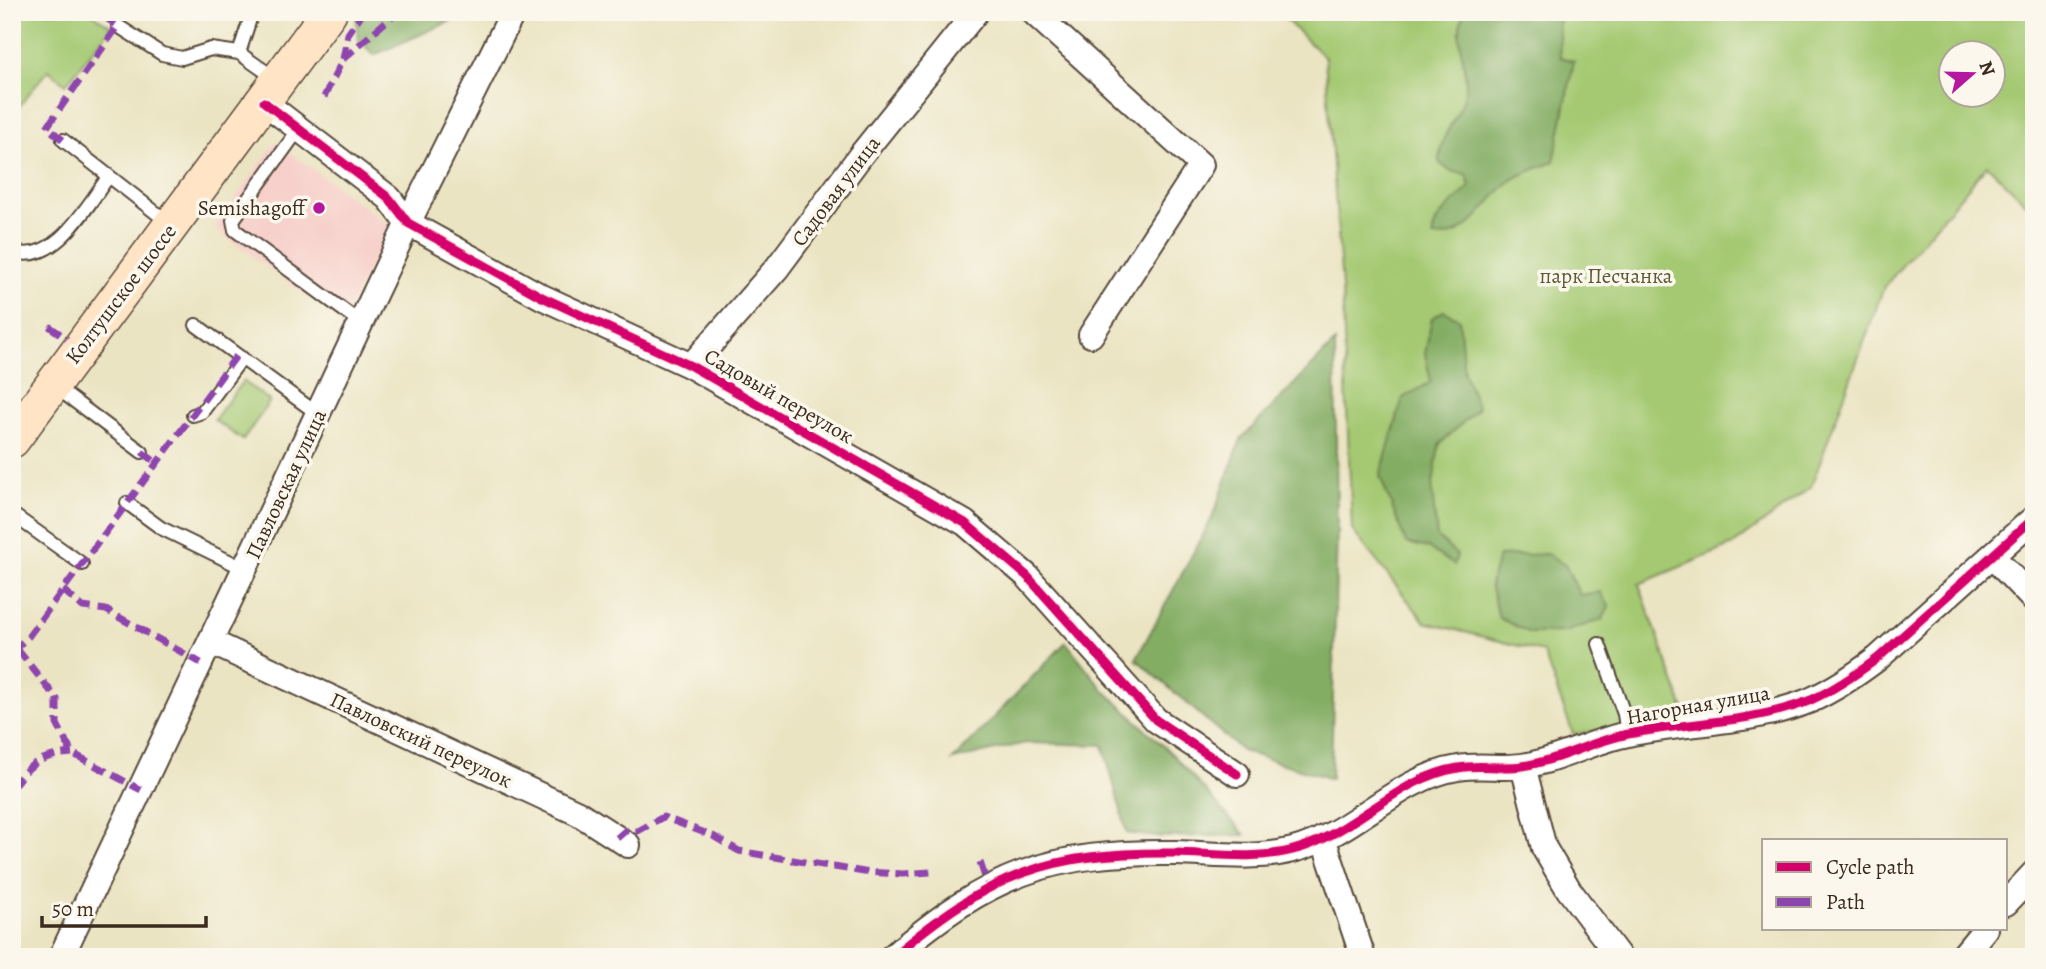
<svg xmlns="http://www.w3.org/2000/svg" width="2046" height="969" viewBox="0 0 2046 969" font-family="Alegreya,serif">
	<rect width="100%" height="100%" fill="#fbf7ec"/>
	<filter id="ink" filterUnits="userSpaceOnUse"><feTurbulence type="fractalNoise" baseFrequency=".0143" numOctaves="2"/><feDisplacementMap in="SourceGraphic" scale="14" xChannelSelector="R" yChannelSelector="G"/><feConvolveMatrix kernelMatrix="1 2 1 2 8 2 1 2 1" color-interpolation-filters="sRGB"/></filter>
	<filter id="wash" filterUnits="userSpaceOnUse"><feTurbulence type="fractalNoise" baseFrequency=".00686" numOctaves="4" result="noise"/><feDisplacementMap in="SourceGraphic" scale="28" xChannelSelector="R" yChannelSelector="G"/><feGaussianBlur stdDeviation="1.57" result="paint"/><feColorMatrix in="noise" values="0 0 0 0 0 0 0 0 0 0 0 0 0 0 0 0 0 1.4 0 .05"/><feComposite in="paint" operator="in"/></filter>
	<g filter="url(#wash)">
		<rect width="100%" height="100%" fill="#ebe4c3"/>
		<path fill="#f7d0cb" d="M 276,142 L 390,226 L 342,321 L 214,228 Z"/>
		<path fill="#a4c972" stroke="#707a48" stroke-width="2" fill-rule="evenodd" d="M 12,12 L 89,12 L 112,27 L 66,84 L 48,70 L 12,115 Z
			M 1278,12 L 2034,12 L 2034,211 L 1987,165 L 1884,287 L 1811,487 L 1733,545 L 1639,584 L 1687,718 L 1573,734 L 1543,652 L 1425,622 L 1352,530 L 1342,288 L 1325,58 ZM 1952,52 L 1994,52 L 1994,94 L 1952,94 Z
			M 243,381 L 270,401 L 243,440 L 214,420 Z"/>
		<path fill="#83ad64" stroke="#5f6c41" stroke-width="2" d="M 356,12 L 471,12 L 374,55 L 358,39 Z
			M 1465,12 L 1558,12 L 1560,57 L 1574,61 L 1554,161 C 1540,168 1521,173 1509,182 C 1483,204 1472,238 1433,237 C 1431,215 1458,201 1470,186 L 1466,174 L 1450,171 L 1440,163 C 1438,131 1464,115 1466,87 C 1467,64 1452,33 1465,12 Z
			M 1444,311 L 1459,319 L 1464,373 L 1478,408 L 1439,445 L 1432,491 L 1437,537 L 1457,555 L 1454,565 L 1428,548 L 1406,543 L 1380,476 L 1403,398 L 1431,382 L 1425,354 L 1432,318 Z
			M 1335,342 L 1337,529 L 1331,779 L 1242,751 L 1136,659 L 1212,518 L 1241,439 Z
			M 1547,554 L 1565,565 L 1580,595 L 1600,592 L 1609,606 L 1603,619 L 1565,632 L 1530,633 L 1499,618 L 1490,584 L 1499,556 Z
			M 1066,642 L 1103,689 L 1174,756 L 1245,835 L 1157,837 L 1127,833 L 1103,745 L 1026,743 L 953,760 Z"/>
	</g>
	<g filter="url(#ink)">
		<g fill="none" stroke-linecap="round" stroke-linejoin="round">
			<defs>
				<path id="service" d="M 118,26 L 162,54 L 182,58 L 211,49 L 239,53 L 276,79
					M 239,53 L 250,19 L 249,12
					M 299,129 L 233,220 L 235,230 L 361,323
					M 63,140 L 169,223
					M 12,251 C 54,268 88,204 109,176
					M 196,325 L 318,414
					M 53,385 L 142,452
					M 193,415 L 202,412 L 242,358
					M 127,503 L 161,528 L 245,569
					M 12,514 L 82,564
					M 1599,644 L 1624,714 L 1627,734"/>
				<path id="minor" d="M 1033,12 L 1201,165 L 1091,335
					M 264,102 L 389,198 L 408,223 L 542,297 L 691,366 L 965,523 L 1027,576 L 1156,720 L 1237,774
					M 691,366 L 777,268 L 861,155 L 976,12
					M 1992,556 L 2034,600
					M 211,642 L 578,813 L 628,845
					M 1523,766 L 1544,848 L 1569,890 L 1619,957
					M 1323,838 L 1363,957
					M 2006,903 L 2034,873
					M 61,957 L 408,223 L 513,12
					M 892,957 C 989,874 1049,851 1177,853 C 1215,854 1255,860 1293,850 C 1353,835 1396,778 1458,768 C 1479,764 1501,769 1522,766 C 1558,761 1592,741 1628,734 C 1687,722 1755,723 1811,700 C 1835,689 1857,674 1878,658 L 2034,518
					M 1962,957 L 1985,929"/>
				<path id="secondary" d="M 12,440 L 329,12"/>
			</defs>
			<use href="#service" stroke="#554637" stroke-width="16"/>
			<use href="#minor" stroke="#554637" stroke-width="28"/>
			<use href="#secondary" stroke="#554637" stroke-width="38"/>
			<use href="#service" stroke="#fff" stroke-width="12"/>
			<use href="#minor" stroke="#fff" stroke-width="24"/>
			<use href="#secondary" stroke="#ffe4c6" stroke-width="35"/>
			<path stroke="#8e44ad" stroke-width="7" stroke-dasharray="14 7" stroke-linecap="butt" d="M 512,12 L 512,14
				M 343,59 L 397,12
				M 324,97 L 343,59 L 348,34 L 363,12
				M 63,140 L 47,127 L 118,26 L 97,12
				M 49,326 L 67,339
				M 142,452 L 157,463
				M 63,590 L 83,607 L 106,610 L 201,663
				M 17,649 L 57,699 L 57,724 L 72,753 L 141,790
				M 12,651 L 28,637 L 237,355
				M 12,788 C 30,762 41,756 72,753
				M 617,838 L 625,831 L 638,831 L 663,817 L 713,836 L 739,851 L 864,872 L 903,874 L 931,872
				M 980,862 L 988,886"/>
			<defs>
				<path id="cycleway" d="M 264,102 L 389,198 L 408,223 L 542,297 L 691,366 L 965,523 L 1027,576 L 1156,720 L 1237,774
					M 892,957 C 989,874 1049,851 1177,853 C 1215,854 1255,860 1293,850 C 1353,835 1396,778 1458,768 C 1479,764 1501,769 1522,766 C 1558,761 1592,741 1628,734 C 1687,722 1755,723 1811,700 C 1835,689 1857,674 1878,658 L 2034,518"/>
			</defs>
			<use href="#cycleway" stroke="#fbf7ec" stroke-width="13"/>
			<use href="#cycleway" stroke="#d6006c" stroke-width="9"/>
		</g>
	</g>
	<circle fill="#b5179e" stroke="#fbf7ec" stroke-width="2.5" cx="319" cy="208" r="7"/>
	<g text-anchor="middle" dominant-baseline="central" stroke-width="7" stroke-linejoin="round" paint-order="stroke">
		<g font-size="21" fill="#3b2a1e" stroke="#fbf7ec">
			<text transform="translate(836 191) rotate(-53)">Садовая улица</text>
			<text transform="translate(121 294) rotate(-53)">Колтушское шоссе</text>
			<text transform="translate(779 396) rotate(30)">Садовый переулок</text>
			<text transform="translate(286 484) rotate(-65)">Павловская улица</text>
			<text transform="translate(1698 705) rotate(-10)">Нагорная улица</text>
			<text transform="translate(421 740) rotate(25)">Павловский переулок</text>
		</g>
		<g font-size="21" fill="#3b2a1e" stroke="#fbf7ec" text-anchor="end">
			<text x="305" y="208">Semishagoff</text>
		</g>
		<g font-size="21" fill="#5a5a37" stroke="#fbf7ec">
			<text x="1606" y="276">парк Песчанка</text>
		</g>
	</g>
	<rect width="2046" height="969" fill="none" stroke="#fbf7ec" stroke-width="42"/>
	<rect x="1762" y="839" width="245" height="91" fill="#fbf7ec" stroke="#aea59a" stroke-width="2"/>
	<rect x="1776" y="862" width="35" height="10" fill="#d6006c" stroke="#aea59a" stroke-width="2"/>
	<text x="1826" y="874" font-size="21" fill="#3b2a1e">Cycle path</text>
	<rect x="1776" y="897" width="35" height="10" fill="#8e44ad" stroke="#aea59a" stroke-width="2"/>
	<text x="1826" y="909" font-size="21" fill="#3b2a1e">Path</text>
	<g transform="translate(1972 74) rotate(70)"><circle r="33" fill="#fbf7ec" stroke="#aea59a" stroke-width="2"/>
	<path d="M0-5L12 26L0 18L-12 26Z" fill="#b5179e"/>
	<text y="-10" font-size="19" font-weight="bold" text-anchor="middle" fill="#3b2a1e">N</text>
	</g>
	<path d="M42 916v10h164v-10" fill="none" stroke="#3b2a1e" stroke-width="3.5"/>
	<text x="52" y="916" font-size="21" fill="#3b2a1e" stroke="#fbf7ec" stroke-width="5" paint-order="stroke">50 m</text>
</svg>
